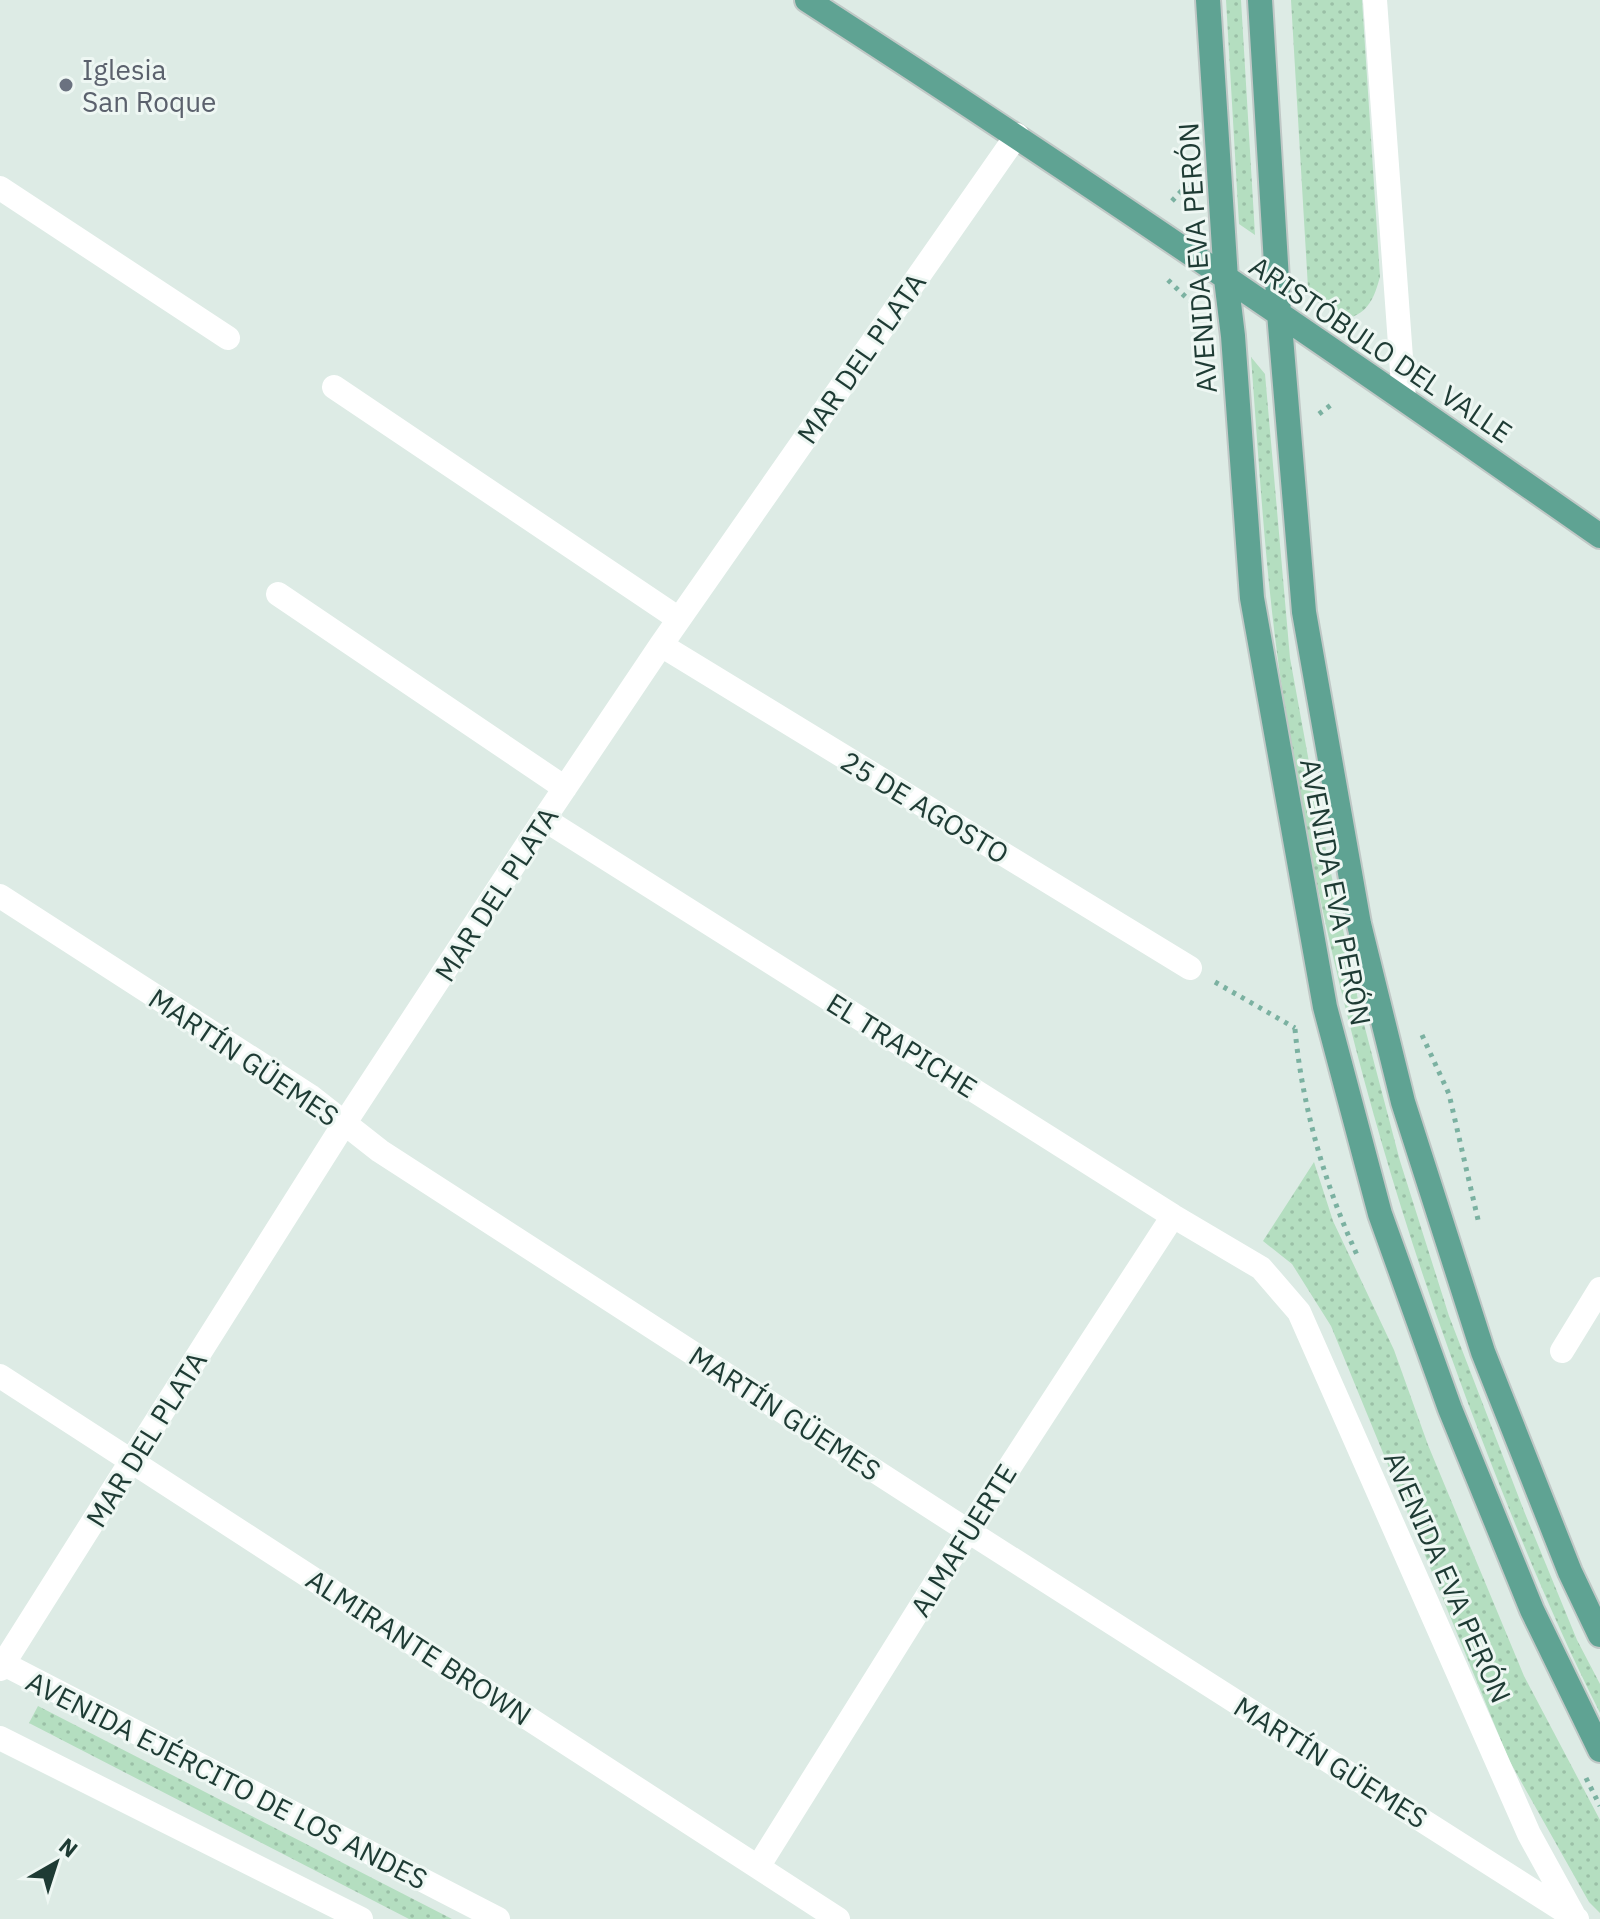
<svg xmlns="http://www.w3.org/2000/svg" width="1600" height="1919" viewBox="0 0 1600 1919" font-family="'IBM Plex Sans',sans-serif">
	<defs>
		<pattern id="grass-dots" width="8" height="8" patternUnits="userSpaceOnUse" patternTransform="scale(2)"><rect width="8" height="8" fill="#b4dec0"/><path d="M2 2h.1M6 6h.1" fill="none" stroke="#9abfa6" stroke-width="1.8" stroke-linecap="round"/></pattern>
	</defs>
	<rect width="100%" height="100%" fill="#ddebe5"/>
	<path fill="url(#grass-dots)" d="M 1226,0 L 1241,0 L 1255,235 L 1239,224 Z
		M 1291,0 L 1362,0 L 1380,277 C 1374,298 1369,312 1347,319 L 1319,303 L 1308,288 Z
		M 1251,357 L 1265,374 L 1290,658 L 1319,817 L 1360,1009 L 1400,1161 L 1449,1316 L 1524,1511 L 1577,1640 L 1600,1684 L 1600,1713 C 1555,1624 1518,1533 1482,1440 C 1387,1193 1318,937 1280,675 C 1265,569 1259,463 1251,357 Z
		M 1314,1162 L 1333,1221 L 1394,1350 L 1428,1445 L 1524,1676 L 1600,1820 L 1600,1913 L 1589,1902 L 1509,1760 L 1331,1326 L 1292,1264 L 1263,1241 Z
		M 38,1706 L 452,1919 L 409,1919 L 29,1723 Z"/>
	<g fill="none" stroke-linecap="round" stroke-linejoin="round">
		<defs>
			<path id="major" d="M 807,0 C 1076,173 1339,353 1600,536
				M 1208,0 L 1226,279 L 1233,336 L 1252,598 L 1325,1007 L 1380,1214 L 1450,1409 L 1532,1610 L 1600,1750
				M 1260,0 L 1279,313 L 1304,612 L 1359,924 L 1403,1102 L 1483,1352 L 1570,1572 L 1600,1635"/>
		</defs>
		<use href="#major" stroke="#c0c8c6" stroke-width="28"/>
		<path stroke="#7bb1a1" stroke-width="5" stroke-dasharray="4 6" stroke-linecap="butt" d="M 1172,201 L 1187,185
			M 1168,280 L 1196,307
			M 1319,414 L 1331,405
			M 1215,982 L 1295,1028
			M 1295,1029 C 1302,1106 1325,1186 1358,1257
			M 1422,1035 L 1449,1094 L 1479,1224
			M 1586,1778 L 1600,1806"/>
		<path stroke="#fff" stroke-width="24" d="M 1375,0 L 1404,399
			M 0,188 L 228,338
			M 334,387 L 679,619
			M 278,594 L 565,788
			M 661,645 L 1190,968
			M 544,819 L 1173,1216 L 1261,1268 L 1299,1312 L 1529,1834 L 1573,1914
			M 0,896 L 310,1096 L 380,1151 L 968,1531 L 1577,1919
			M 1562,1351 L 1600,1289
			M 0,1376 L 838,1919
			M 0,1662 L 498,1919
			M 0,1669 L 344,1124 L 544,819 L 661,645 L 1017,135
			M 0,1738 L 361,1919
			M 758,1867 L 968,1531 L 1173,1216"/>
		<use href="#major" stroke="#5fa393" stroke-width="24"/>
	</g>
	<circle fill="#6b7280" stroke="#eef7f3" stroke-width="3" cx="66" cy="85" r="8"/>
	<g text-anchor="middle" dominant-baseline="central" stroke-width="6" stroke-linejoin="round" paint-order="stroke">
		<g font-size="28" fill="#5b616d" stroke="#eef7f3" text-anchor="start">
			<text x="82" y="69">Iglesia<tspan x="82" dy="32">San Roque</tspan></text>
		</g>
		<g font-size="28" fill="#1e3b34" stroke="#eef7f3">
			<text transform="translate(1197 258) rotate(-94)">AVENIDA EVA PERÓN</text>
			<text transform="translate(1381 349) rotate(34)">ARISTÓBULO DEL VALLE</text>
			<text transform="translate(861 358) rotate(-55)">MAR DEL PLATA</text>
			<text transform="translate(925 807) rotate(31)">25 DE AGOSTO</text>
			<text transform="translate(1336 892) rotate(79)">AVENIDA EVA PERÓN</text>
			<text transform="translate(496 894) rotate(-57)">MAR DEL PLATA</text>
			<text transform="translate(902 1045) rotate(32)">EL TRAPICHE</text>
			<text transform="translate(244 1057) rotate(34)">MARTÍN GÜEMES</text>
			<text transform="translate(785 1413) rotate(33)">MARTÍN GÜEMES</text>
			<text transform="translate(146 1439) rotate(-58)">MAR DEL PLATA</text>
			<text transform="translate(963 1540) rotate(-58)">ALMAFUERTE</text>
			<text transform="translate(1448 1577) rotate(66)">AVENIDA EVA PERÓN</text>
			<text transform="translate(419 1647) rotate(33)">ALMIRANTE BROWN</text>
			<text transform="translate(1331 1762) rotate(32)">MARTÍN GÜEMES</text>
			<text transform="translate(227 1780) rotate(27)">AVENIDA EJÉRCITO DE LOS ANDES</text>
		</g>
	</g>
	<g transform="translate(56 1863) rotate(39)" stroke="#eef7f3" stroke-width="6" paint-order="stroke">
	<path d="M0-6L14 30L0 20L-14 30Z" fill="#1e3b34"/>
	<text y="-12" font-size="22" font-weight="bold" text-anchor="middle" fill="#1e3b34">N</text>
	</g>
</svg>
